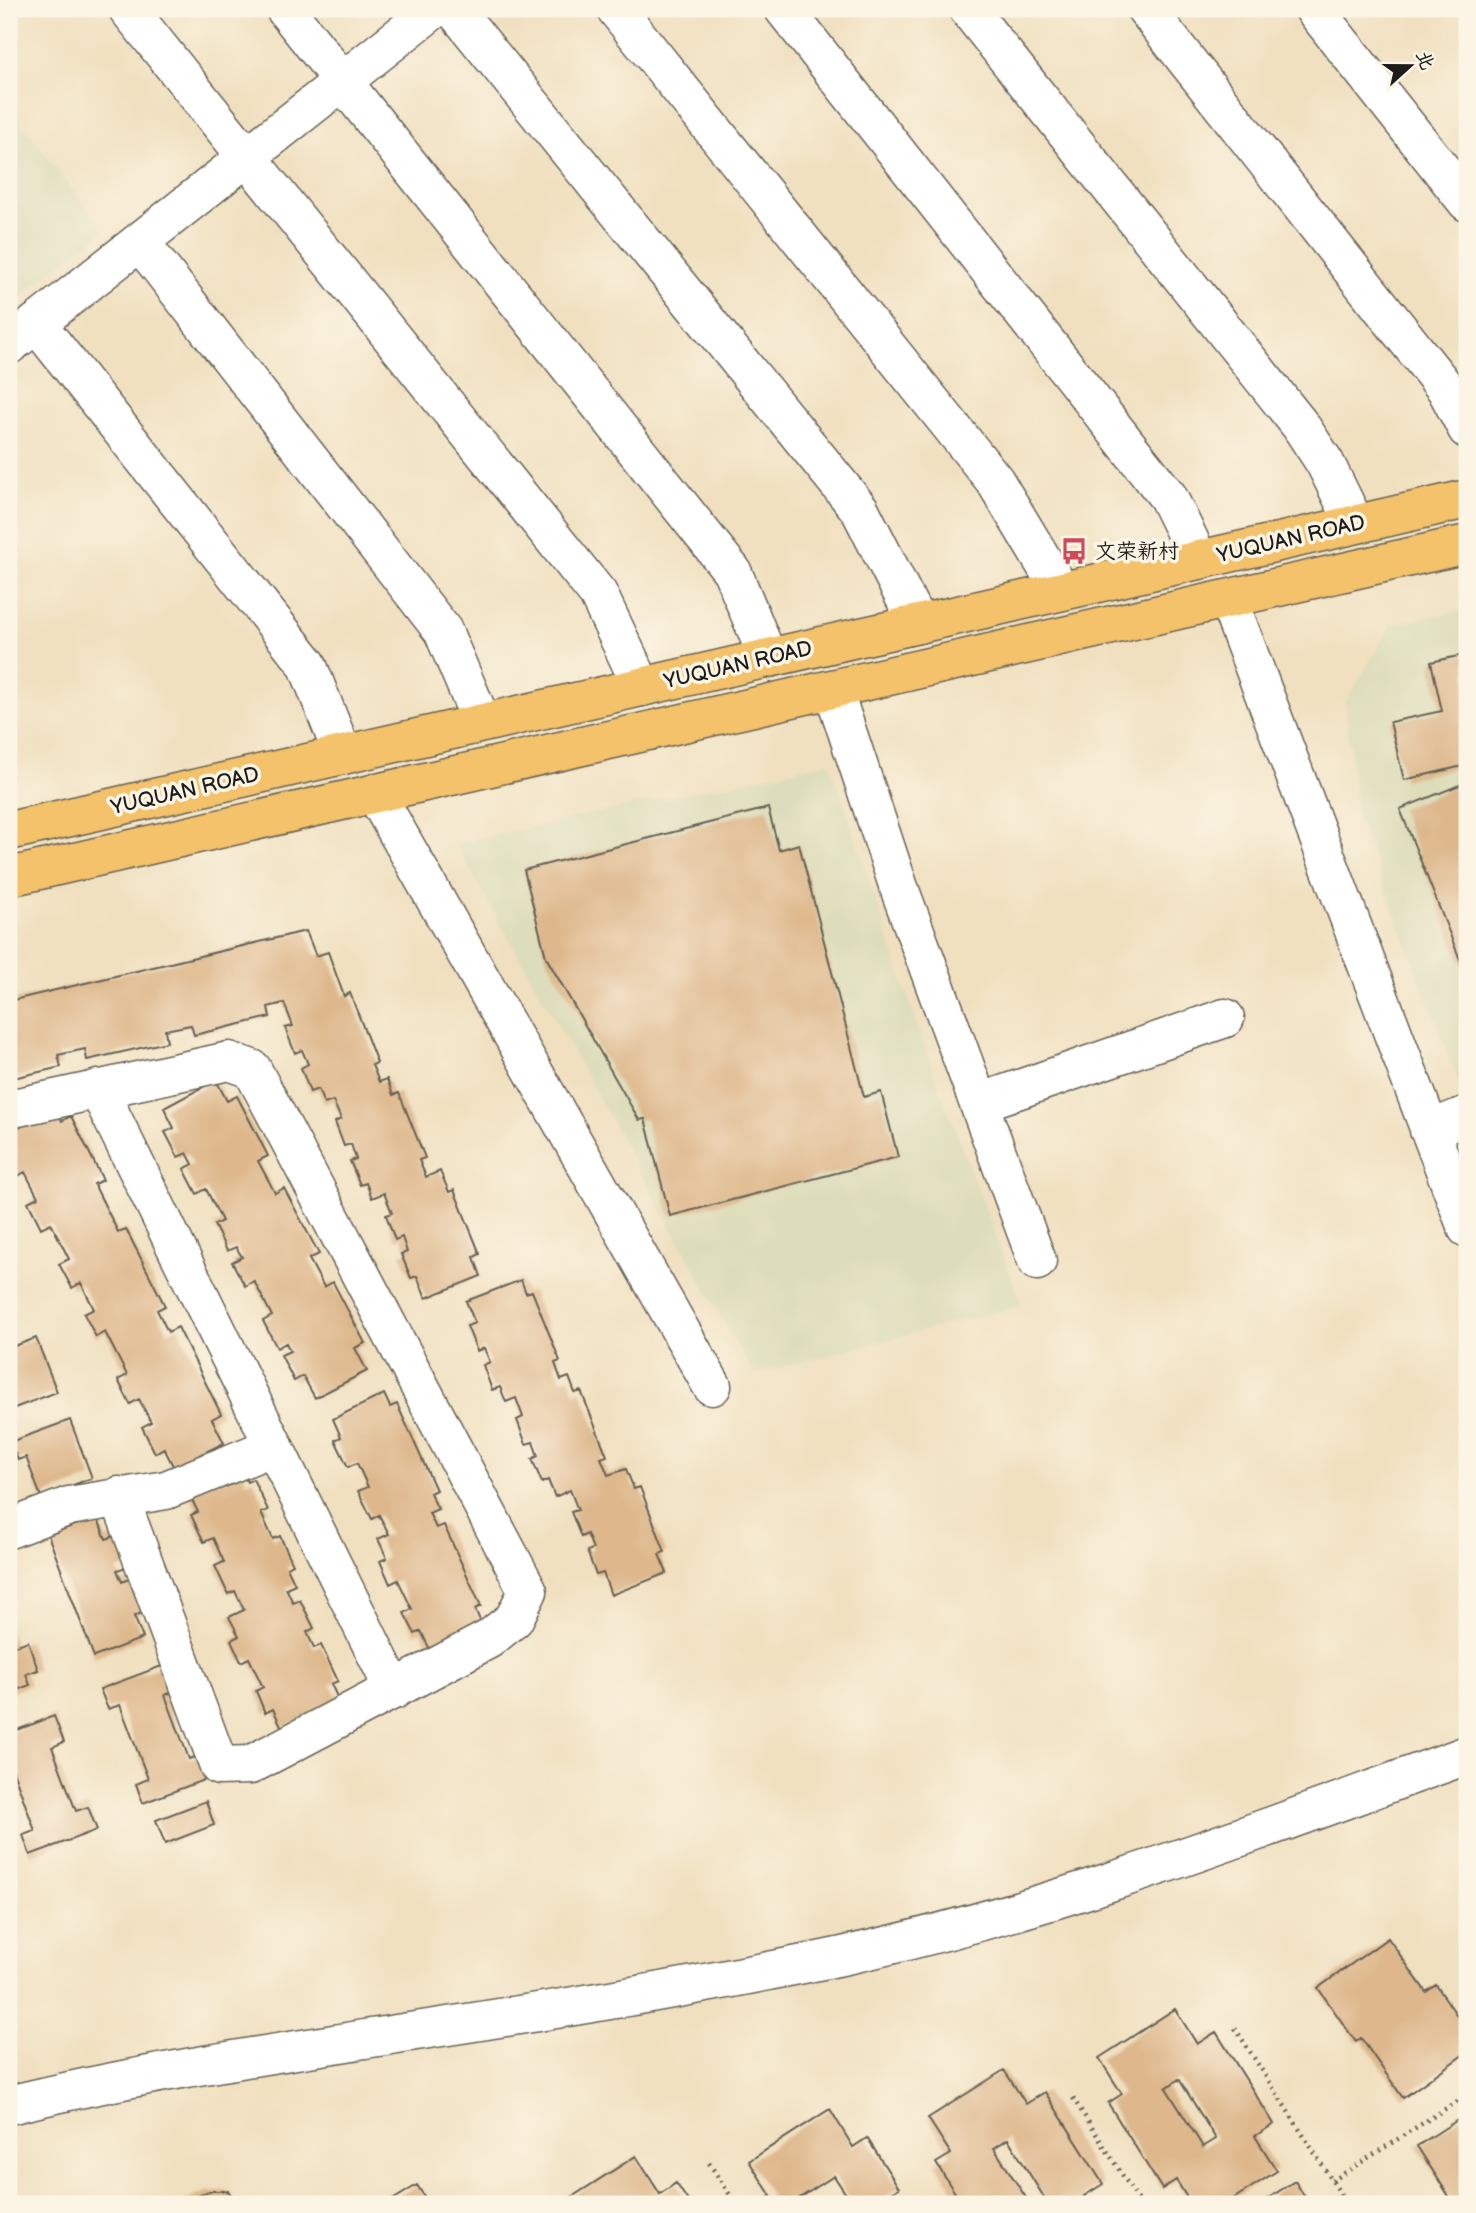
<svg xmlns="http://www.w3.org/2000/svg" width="1476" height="2213" viewBox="0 0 1476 2213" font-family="'Balsamiq Sans','LXGW WenKai TC',sans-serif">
	<rect width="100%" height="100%" fill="#fcf5e5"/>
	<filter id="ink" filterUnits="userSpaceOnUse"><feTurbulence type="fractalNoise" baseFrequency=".0143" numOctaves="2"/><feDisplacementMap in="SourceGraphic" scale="14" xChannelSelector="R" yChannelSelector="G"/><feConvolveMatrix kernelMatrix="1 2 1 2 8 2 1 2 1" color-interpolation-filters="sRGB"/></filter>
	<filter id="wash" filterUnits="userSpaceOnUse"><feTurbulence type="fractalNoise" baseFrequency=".00686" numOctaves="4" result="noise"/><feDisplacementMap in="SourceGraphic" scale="28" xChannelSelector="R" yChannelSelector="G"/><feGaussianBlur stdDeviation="1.57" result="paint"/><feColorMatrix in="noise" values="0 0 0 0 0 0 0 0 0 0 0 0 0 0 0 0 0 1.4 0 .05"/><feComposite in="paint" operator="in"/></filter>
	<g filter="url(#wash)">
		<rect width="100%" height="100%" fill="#f0e0c0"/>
		<path fill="#deddbb" d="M 9,108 L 104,230 L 9,305 Z
			M 1467,609 L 1467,1103 L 1357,815 L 1345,703 L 1392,625 Z
			M 830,762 L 932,1069 L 1022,1305 L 754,1374 L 456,844 Z"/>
		<g id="blocks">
			<path fill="#deb88c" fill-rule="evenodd" d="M 1467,654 L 1467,765 L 1404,780 L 1390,722 L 1442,711 L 1431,662 Z
				M 1462,784 L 1467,796 L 1467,977 L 1400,809 Z
				M 768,808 L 779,850 L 799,844 L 864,1097 L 881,1092 L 898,1157 L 670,1216 L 645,1119 L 639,1120 L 546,957 L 524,870 Z
				M 306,931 L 316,956 L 328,952 L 344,996 L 350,993 L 377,1063 L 372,1065 L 379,1082 L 387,1079 L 393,1095 L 399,1093 L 425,1158 L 419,1160 L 426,1177 L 440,1171 L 449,1192 L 454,1190 L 480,1254 L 474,1257 L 481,1276 L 426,1298 L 417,1276 L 411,1278 L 401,1254 L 407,1252 L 402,1237 L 395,1240 L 386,1215 L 392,1213 L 384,1193 L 372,1198 L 366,1183 L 360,1185 L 350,1161 L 356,1159 L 351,1144 L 344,1146 L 335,1122 L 341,1119 L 333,1101 L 324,1104 L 318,1089 L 310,1092 L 301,1068 L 308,1064 L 302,1050 L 295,1053 L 285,1028 L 293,1026 L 284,1003 L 268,1007 L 270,1017 L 194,1035 L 191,1025 L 165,1030 L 167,1042 L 87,1060 L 85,1049 L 58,1055 L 61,1067 L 9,1079 L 9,1001 Z
				M 216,1080 L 227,1101 L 237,1096 L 268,1156 L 258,1161 L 275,1193 L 284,1188 L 319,1254 L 309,1259 L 324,1287 L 333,1282 L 365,1343 L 355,1348 L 367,1371 L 315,1398 L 303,1376 L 294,1381 L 281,1355 L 290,1351 L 286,1343 L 277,1348 L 263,1321 L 272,1316 L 254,1281 L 245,1286 L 232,1262 L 242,1257 L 236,1247 L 227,1251 L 214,1225 L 222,1221 L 206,1189 L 197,1194 L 184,1169 L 193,1164 L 187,1153 L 178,1157 L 165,1132 L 174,1128 L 164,1108 Z
				M 52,1102 L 62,1121 L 71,1116 L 103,1180 L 94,1184 L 118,1232 L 126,1229 L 165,1306 L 157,1310 L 168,1332 L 178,1327 L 221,1414 L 212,1419 L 224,1443 L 174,1468 L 164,1448 L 155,1453 L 142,1427 L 151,1422 L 139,1399 L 130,1404 L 118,1380 L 127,1375 L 105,1332 L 96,1337 L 84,1314 L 94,1309 L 81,1283 L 72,1288 L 59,1264 L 69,1259 L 51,1223 L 41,1228 L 28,1202 L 38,1197 L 25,1172 L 16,1177 L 9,1163 L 9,1152 L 13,1149 L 9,1140 L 9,1124 Z
				M 521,1280 L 526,1293 L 532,1291 L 560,1361 L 555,1363 L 561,1380 L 569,1377 L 575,1393 L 581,1391 L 607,1456 L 601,1458 L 608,1475 L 626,1469 L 634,1489 L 640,1487 L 665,1552 L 659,1554 L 667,1573 L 611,1595 L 603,1573 L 596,1575 L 587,1551 L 593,1549 L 587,1534 L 581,1537 L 571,1512 L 578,1510 L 570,1490 L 555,1497 L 548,1480 L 542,1483 L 532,1459 L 538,1456 L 533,1442 L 526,1444 L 517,1420 L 523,1417 L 516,1398 L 506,1402 L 500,1387 L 492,1390 L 483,1365 L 490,1362 L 484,1348 L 477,1351 L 467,1326 L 475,1323 L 466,1301 Z
				M 36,1338 L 57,1392 L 9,1410 L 9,1348 Z
				M 384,1394 L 390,1407 L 397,1404 L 436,1490 L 430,1493 L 438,1509 L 429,1513 L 436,1528 L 444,1525 L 481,1606 L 475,1609 L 482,1625 L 430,1650 L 421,1631 L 415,1634 L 404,1613 L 412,1609 L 398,1580 L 390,1584 L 380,1561 L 387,1558 L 378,1539 L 389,1534 L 379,1515 L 372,1519 L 358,1491 L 368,1487 L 357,1463 L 348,1467 L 335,1440 L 341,1437 L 333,1419 Z
				M 70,1420 L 92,1478 L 41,1497 L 26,1457 L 18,1460 L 10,1442 Z
				M 241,1470 L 247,1482 L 253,1479 L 268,1510 L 261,1513 L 273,1539 L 280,1536 L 293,1564 L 287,1567 L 295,1584 L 286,1588 L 293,1603 L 300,1600 L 314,1628 L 307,1632 L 314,1648 L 321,1645 L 338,1681 L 331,1684 L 339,1701 L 282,1728 L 273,1709 L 265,1713 L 256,1691 L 263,1687 L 249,1658 L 241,1662 L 231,1640 L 239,1636 L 229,1617 L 244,1610 L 235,1591 L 228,1594 L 215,1566 L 224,1562 L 213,1538 L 204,1542 L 191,1515 L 198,1512 L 189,1494 Z
				M 97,1517 L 106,1539 L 118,1535 L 129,1566 L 117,1570 L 122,1582 L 134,1577 L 147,1611 L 134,1616 L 143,1638 L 94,1657 L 48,1535 Z
				M 9,1630 L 15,1646 L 28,1641 L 38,1670 L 26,1674 L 30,1685 L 9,1693 Z
				M 167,1664 L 177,1690 L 165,1695 L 189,1759 L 201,1755 L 209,1778 L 143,1803 L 136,1784 L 148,1779 L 120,1705 L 108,1709 L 100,1689 Z
				M 54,1716 L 64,1742 L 52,1747 L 76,1811 L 88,1807 L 97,1830 L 30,1855 L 23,1835 L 35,1831 L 9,1760 L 9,1733 Z
				M 206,1801 L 214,1825 L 165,1844 L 156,1820 Z
				M 1388,1938 L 1426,1992 L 1436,1985 L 1467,2030 L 1467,2052 L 1403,2098 L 1361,2038 L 1356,2042 L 1318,1988 Z
				M 1175,2009 L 1197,2044 L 1216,2032 L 1274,2124 L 1255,2136 L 1277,2171 L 1225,2204 L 1191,2204 L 1176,2180 L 1162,2189 L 1108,2103 L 1122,2094 L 1099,2058 ZM 1179,2079 L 1216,2139 L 1203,2147 L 1166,2088 Z
				M 1004,2070 L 1026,2104 L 1045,2092 L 1103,2184 L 1084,2196 L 1089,2204 L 1036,2204 L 1045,2199 L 1008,2139 L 994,2148 L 1030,2204 L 962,2204 L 936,2163 L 951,2154 L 928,2118 Z
				M 830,2109 L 853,2147 L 867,2138 L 899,2188 L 885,2197 L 890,2204 L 847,2204 L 851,2202 L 834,2176 L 795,2201 L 797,2204 L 758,2204 L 771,2196 L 749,2161 Z
				M 1467,2114 L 1467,2204 L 1454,2204 L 1417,2146 Z
				M 636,2156 L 660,2194 L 676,2183 L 690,2204 L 566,2204 L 564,2202 Z
				M 1295,2181 L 1309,2204 L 1259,2204 Z
				M 417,2185 L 429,2204 L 386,2204 Z
				M 209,2191 L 228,2191 L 238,2204 L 176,2204 Z"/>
		</g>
	</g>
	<g filter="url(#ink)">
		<use href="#blocks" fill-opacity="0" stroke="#666155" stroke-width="2"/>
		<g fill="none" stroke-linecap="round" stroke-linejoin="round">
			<defs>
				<path id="minor" d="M 128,9 L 598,594 L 642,687
					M 285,9 L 732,571 L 768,658
					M 454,9 L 860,510 L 918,624
					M 616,9 L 995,481 L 1061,591
					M 784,9 L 1168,497 L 1199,560
					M 968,9 L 1300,425 L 1325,463 L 1355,524
					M 1146,9 L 1446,389 L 1467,429
					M 1314,9 L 1467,202
					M 140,242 L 443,631 L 482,723
					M 36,323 L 307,664 L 343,755
					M 9,345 L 434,9
					M 1228,599 L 1467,1228
					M 833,689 L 898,885 L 1037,1261
					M 375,793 L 712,1386
					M 98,1089 L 394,1690
					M 979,1103 L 1225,1018
					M 9,1109 L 229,1061 L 252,1069 L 528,1591 L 514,1619 L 489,1639 L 250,1765 L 219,1766 L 119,1496
					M 1429,1130 L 1467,1115
					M 9,1529 L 69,1506 L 166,1490 L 274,1446
					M 9,2105 C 139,2073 271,2054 403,2033 C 549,2011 696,1987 842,1956 C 1056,1910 1262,1829 1467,1755"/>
				<path id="major" d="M 9,831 L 1467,499
					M 9,877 L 1467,544"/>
			</defs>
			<use href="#minor" stroke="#666155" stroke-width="41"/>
			<use href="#major" stroke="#666155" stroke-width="41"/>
			<path stroke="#666155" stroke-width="4.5" stroke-dasharray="2 5" stroke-linecap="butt" d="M 1235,2028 L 1347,2204
				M 1073,2098 L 1141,2204
				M 709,2163 L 736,2204
				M 1332,2181 L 1467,2095"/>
			<use href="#minor" stroke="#fff" stroke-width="38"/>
			<use href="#major" stroke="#f3c26a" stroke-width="38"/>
		</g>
	</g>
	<defs>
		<symbol id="bus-bare" viewBox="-9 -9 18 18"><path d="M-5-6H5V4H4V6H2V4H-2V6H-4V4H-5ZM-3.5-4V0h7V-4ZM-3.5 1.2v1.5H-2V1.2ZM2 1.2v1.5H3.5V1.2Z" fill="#d1495b" stroke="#fcf5e5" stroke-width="2.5" paint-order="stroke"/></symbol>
	</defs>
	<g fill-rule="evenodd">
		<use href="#bus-bare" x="1055" y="532" width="38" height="38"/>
	</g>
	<g text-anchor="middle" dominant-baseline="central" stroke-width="7" stroke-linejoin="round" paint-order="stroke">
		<g font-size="21" fill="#1c1c1c" stroke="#fcf5e5">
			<text transform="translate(1291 539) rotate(-13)">YUQUAN ROAD</text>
			<text transform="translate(738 665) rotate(-13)">YUQUAN ROAD</text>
			<text transform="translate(185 791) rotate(-13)">YUQUAN ROAD</text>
		</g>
		<g font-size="21" fill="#1c1c1c" stroke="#fcf5e5" text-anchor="start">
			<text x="1095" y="551">文荣新村</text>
		</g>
	</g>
	<rect width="1476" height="2213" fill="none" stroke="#fcf5e5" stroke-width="35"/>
	<g transform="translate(1410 66) rotate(69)" stroke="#fcf5e5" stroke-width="5" paint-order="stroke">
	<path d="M0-5L12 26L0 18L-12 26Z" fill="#1c1c1c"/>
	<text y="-10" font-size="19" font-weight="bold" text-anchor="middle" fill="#1c1c1c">北</text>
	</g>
</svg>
